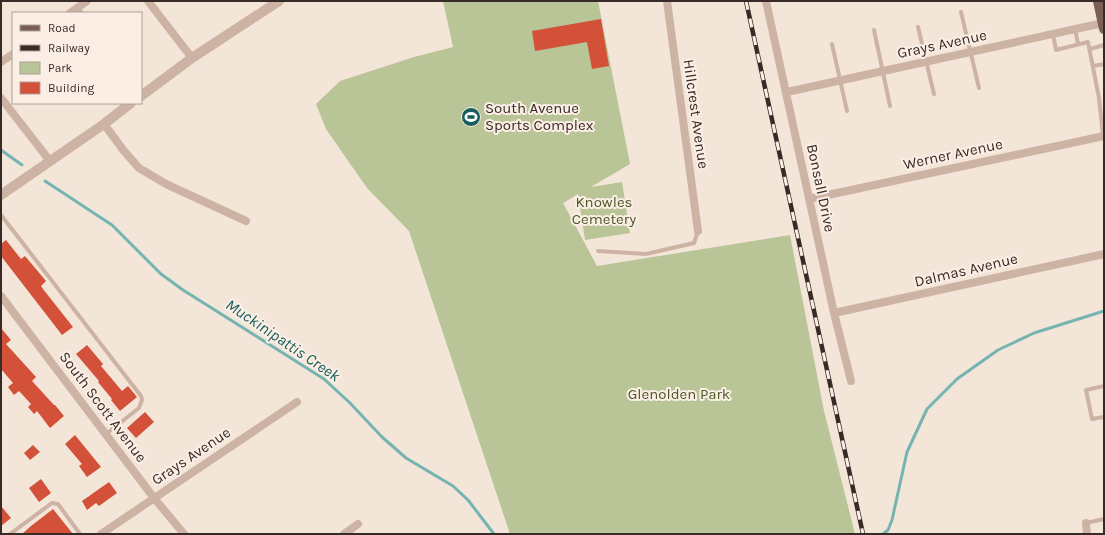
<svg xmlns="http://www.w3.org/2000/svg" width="1105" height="535" viewBox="0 0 1105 535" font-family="Karla,sans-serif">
	<rect width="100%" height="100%" fill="#f4e5d9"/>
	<path fill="#b9c497" d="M 443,1 L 598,1 L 630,164 L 591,187 L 622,182 L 630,233 L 585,240 L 578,194 L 563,203 L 597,266 L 790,235 L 824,411 L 855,534 L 510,534 L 409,231 L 367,188 L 326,129 L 316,104 L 340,81 L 414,57 L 453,47 Z"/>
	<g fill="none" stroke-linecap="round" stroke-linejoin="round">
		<path stroke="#75b4b1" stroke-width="3" d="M 1,150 L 22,165
			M 45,181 L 112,225 L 161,274 L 183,290 L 324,379 L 350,403 L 382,437 L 406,458 L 453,486 L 468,500 L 494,534
			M 883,534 L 888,530 L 892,520 L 907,452 L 927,409 L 957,379 L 998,350 L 1034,333 L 1104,311"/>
	</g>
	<path fill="#d25138" d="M 601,19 L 609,66 L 592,69 L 587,42 L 535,51 L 532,31 Z
		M 6,240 L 21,259 L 25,256 L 46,281 L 41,286 L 43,289 L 73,327 L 62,335 L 1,256 L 1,244 Z
		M 1,328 L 11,340 L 6,344 L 36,377 L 32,381 L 54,405 L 55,405 L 64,416 L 50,428 L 37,411 L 34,414 L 28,407 L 31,404 L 19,391 L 14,395 L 8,387 L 13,383 L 1,369 Z
		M 87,345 L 103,364 L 101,366 L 122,391 L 128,386 L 137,397 L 120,411 L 111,400 L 112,399 L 98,382 L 99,381 L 76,354 Z
		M 145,412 L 154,422 L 136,438 L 127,428 Z
		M 75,435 L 101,467 L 87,477 L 79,466 L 82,464 L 65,444 Z
		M 33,445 L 40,452 L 30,460 L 24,453 Z
		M 41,479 L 51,493 L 39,502 L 29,488 Z
		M 109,482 L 117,493 L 99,506 L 96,503 L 87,510 L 82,501 Z
		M 1,506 L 11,518 L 1,526 Z
		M 53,509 L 73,534 L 22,534 L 31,526 Z"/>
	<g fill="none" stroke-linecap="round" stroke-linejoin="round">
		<path stroke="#cdb3a3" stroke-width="4" d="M 78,7 L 82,13
			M 961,12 L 979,88
			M 918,27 L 934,94
			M 1075,29 L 1078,44
			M 874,30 L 890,106
			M 1053,34 L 1056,50 L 1088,42 L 1099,98 L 1103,136
			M 832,44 L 847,111
			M 1090,49 L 1104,45
			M 1093,66 L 1104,64
			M 1,215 L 141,396 L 142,400 L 139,408 L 106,434
			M 598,251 L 646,254 L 694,243 L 698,231
			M 1104,386 L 1086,390 L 1092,419 L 1104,417
			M 1086,523 L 1104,519
			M 10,534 L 52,503 L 58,504 L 80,534"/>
		<path stroke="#cdb3a3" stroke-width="8" d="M 148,1 L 192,58
			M 667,1 L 698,231
			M 766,1 L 834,313 L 851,381
			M 70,13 L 87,1
			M 1,62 L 13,54
			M 787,92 L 1103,23
			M 1,98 L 50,161
			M 104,124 L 124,151 L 139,168 L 166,184 L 246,221
			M 809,199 L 1104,136
			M 1,296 L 154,498 L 184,534
			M 834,313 L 1104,254
			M 1086,523 L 1087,534
			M 101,534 L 297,402
			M 344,534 L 358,524"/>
		<path stroke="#cdb3a3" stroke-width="10" d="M 141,96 L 192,58 L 279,1
			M 1,195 L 104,124 L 131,103"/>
		<path stroke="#7b5f55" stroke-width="10" d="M 1098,1 L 1104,29"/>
		<defs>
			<path id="rail" d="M 746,1 L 863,534"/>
		</defs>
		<use href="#rail" stroke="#382a26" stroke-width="4.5"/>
		<use href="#rail" stroke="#fbefe5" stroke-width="3" stroke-dasharray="9" stroke-linecap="butt"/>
	</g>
	<defs>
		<symbol id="stadium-disc" viewBox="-11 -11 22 22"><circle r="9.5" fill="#175d5c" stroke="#fbefe5"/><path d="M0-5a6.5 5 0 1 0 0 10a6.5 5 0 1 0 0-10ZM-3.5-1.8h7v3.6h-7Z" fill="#fff"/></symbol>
	</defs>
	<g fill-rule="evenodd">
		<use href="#stadium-disc" x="460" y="106" width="22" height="22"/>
	</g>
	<g text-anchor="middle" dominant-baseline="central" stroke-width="4" stroke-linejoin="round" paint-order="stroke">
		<g font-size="15" fill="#382a26" stroke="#fbefe5">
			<text transform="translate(942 44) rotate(-12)">Grays Avenue</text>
			<text transform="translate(696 114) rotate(82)">Hillcrest Avenue</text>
			<text transform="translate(953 154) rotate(-12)">Werner Avenue</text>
			<text transform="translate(821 188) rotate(78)">Bonsall Drive</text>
			<text transform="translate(966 270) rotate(-13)">Dalmas Avenue</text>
			<text transform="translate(103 407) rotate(53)">South Scott Avenue</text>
			<text transform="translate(191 456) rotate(-34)">Grays Avenue</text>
		</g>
		<g font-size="15" fill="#382a26" stroke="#fbefe5" text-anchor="start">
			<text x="485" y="108">South Avenue<tspan x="485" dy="17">Sports Complex</tspan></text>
		</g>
		<g font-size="15" fill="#4a5827" stroke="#fbefe5">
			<text x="604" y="202">Knowles<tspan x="604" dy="17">Cemetery</tspan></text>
			<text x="679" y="394">Glenolden Park</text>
		</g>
		<g font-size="16" font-style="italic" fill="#175d5c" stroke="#fbefe5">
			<text transform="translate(283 340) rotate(34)">Muckinipattis Creek</text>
		</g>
	</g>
	<rect width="1105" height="535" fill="none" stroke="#382a26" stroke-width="4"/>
	<rect x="12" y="12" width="130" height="92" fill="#fbefe5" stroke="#ada099"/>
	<rect x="20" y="25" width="20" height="6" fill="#7b5f55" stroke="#ada099"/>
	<text x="48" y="32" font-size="12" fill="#382a26">Road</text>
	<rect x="20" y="45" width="20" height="6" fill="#382a26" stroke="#ada099"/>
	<text x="48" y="52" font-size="12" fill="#382a26">Railway</text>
	<rect x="20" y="62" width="20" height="12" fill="#b9c497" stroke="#ada099"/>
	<text x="48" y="72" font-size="12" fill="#382a26">Park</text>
	<rect x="20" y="82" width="20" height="12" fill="#d25138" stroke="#ada099"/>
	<text x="48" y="92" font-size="12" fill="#382a26">Building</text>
</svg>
